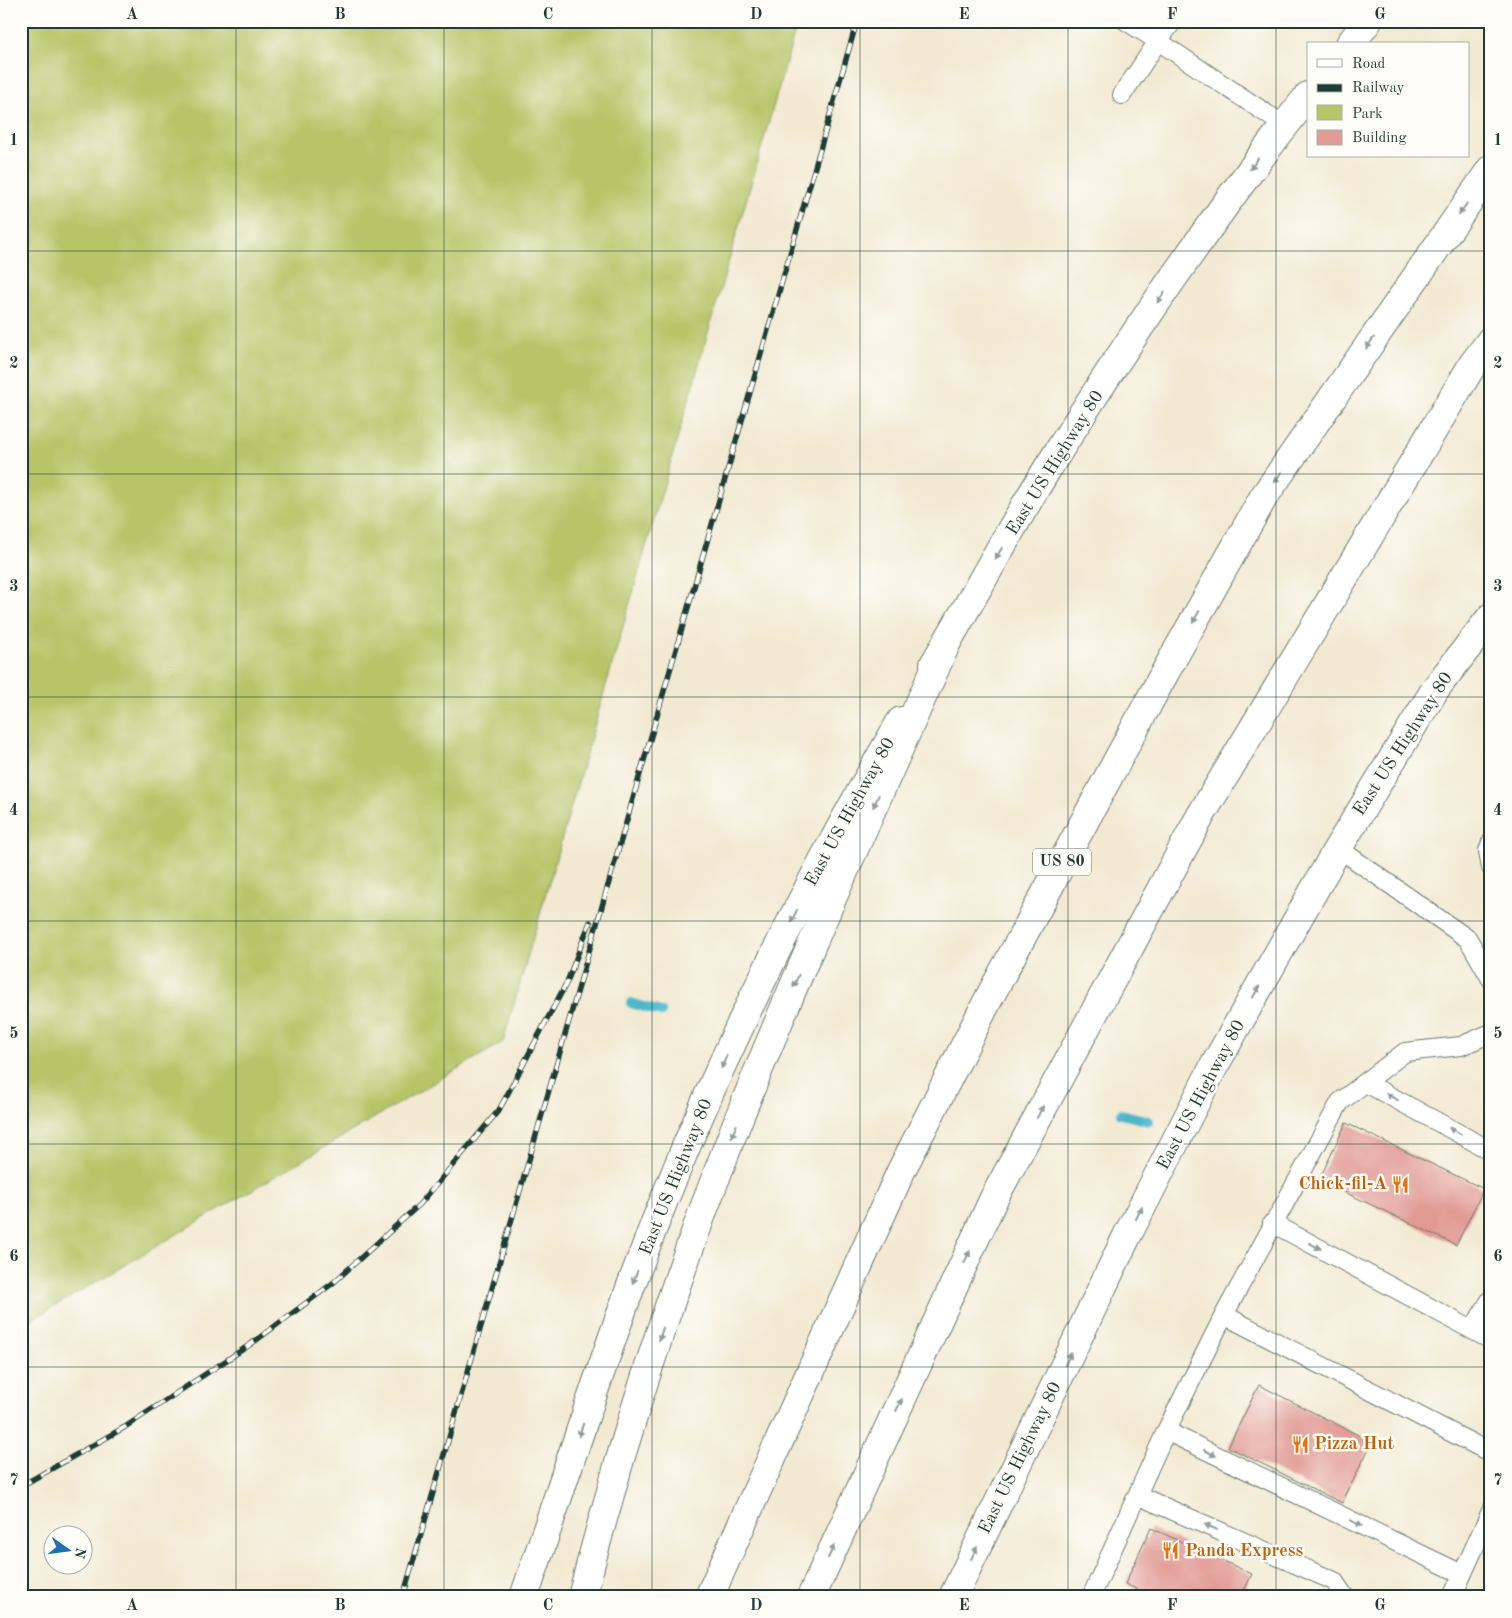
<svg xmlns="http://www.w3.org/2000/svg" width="1512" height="1618" viewBox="0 0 1512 1618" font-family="'Old Standard TT',serif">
	<rect width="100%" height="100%" fill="#fdfcf7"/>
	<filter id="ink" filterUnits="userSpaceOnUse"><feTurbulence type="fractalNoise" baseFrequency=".02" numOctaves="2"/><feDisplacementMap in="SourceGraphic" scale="10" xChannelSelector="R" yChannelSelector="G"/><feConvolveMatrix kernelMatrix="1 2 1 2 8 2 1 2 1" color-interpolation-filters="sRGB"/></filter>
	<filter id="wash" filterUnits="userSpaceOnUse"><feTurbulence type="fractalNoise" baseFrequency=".0096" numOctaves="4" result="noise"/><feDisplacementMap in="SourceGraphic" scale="20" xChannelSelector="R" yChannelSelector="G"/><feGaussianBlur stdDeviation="1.12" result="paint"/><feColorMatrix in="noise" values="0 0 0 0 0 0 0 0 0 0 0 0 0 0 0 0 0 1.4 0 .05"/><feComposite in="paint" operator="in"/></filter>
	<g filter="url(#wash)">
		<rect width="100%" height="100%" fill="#f2e9d2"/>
		<path fill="#b7c568" stroke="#6b814e" d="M 21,21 L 798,21 L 503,1042 L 21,1326 Z"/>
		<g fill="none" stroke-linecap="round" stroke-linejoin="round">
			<path stroke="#4db7ca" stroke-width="10" d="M 631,1003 L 661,1012
				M 1121,1114 L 1149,1121"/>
		</g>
		<g id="blocks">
			<path fill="#e29a94" d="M 1346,1123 L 1484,1189 L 1456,1245 L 1319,1180 Z
				M 1259,1385 L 1372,1442 L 1342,1503 L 1228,1447 Z
				M 1151,1528 L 1252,1574 L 1241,1597 L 1154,1597 L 1125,1584 Z"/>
		</g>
	</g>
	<g filter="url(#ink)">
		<use href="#blocks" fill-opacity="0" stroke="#69796b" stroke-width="1"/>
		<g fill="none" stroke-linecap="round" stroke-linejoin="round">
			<defs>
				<path id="service" d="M 1173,21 L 1158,41 L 1285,126
					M 1122,95 L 1158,41 L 1126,21
					M 1491,842 L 1488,851 L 1491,868
					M 1338,848 L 1468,939 L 1491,979
					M 1366,1083 L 1491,1151
					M 1272,1223 L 1491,1340
					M 1224,1315 L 1491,1453
					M 1472,1330 L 1491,1299
					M 1166,1431 L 1462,1574
					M 1137,1495 L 1334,1581 L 1345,1597
					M 1091,1597 L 1166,1431 L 1224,1315 L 1340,1102 L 1405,1052 L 1461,1046 L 1491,1033
					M 1452,1597 L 1491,1511"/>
				<path id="secondary" d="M 1350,44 L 1368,21
					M 934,664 C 972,600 1007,534 1046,471 C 1127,342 1213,215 1308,96
					M 524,1597 C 560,1492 594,1387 632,1283 C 704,1088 796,900 901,721
					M 953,1597 L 1127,1236 L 1213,1068 L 1338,848 L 1436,688 L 1491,617"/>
				<path id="motorway" d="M 582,1597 C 622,1441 672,1287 731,1138 C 797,971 873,808 946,644
					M 709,1597 L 901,1171 L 989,998 L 1163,676 L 1263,498 L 1491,169
					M 811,1597 L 993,1200 L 1201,815 L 1473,364 L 1491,340"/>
			</defs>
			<use href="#service" stroke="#69796b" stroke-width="20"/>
			<use href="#secondary" stroke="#69796b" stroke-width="30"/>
			<use href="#motorway" stroke="#69796b" stroke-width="30"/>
			<use href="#service" stroke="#fff" stroke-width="18"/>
			<use href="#secondary" stroke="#fff" stroke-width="28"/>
			<use href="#motorway" stroke="#fff" stroke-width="28"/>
			<defs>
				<path id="rail" d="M 21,1486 L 125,1427 L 251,1344 L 333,1283 L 420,1204 L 499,1110 L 567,982 L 590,922
					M 403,1597 L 857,21"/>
			</defs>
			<use href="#rail" stroke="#1f3d34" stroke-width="5.5"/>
			<use href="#rail" stroke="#fdfcf7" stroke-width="4" stroke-dasharray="11" stroke-linecap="butt"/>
		</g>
		<defs><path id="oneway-solid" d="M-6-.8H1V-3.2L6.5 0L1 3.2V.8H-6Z" transform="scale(1.25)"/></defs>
		<g fill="#8f9e9a">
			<use href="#oneway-solid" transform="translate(1254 164) rotate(125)"/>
			<use href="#oneway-solid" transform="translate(1463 209) rotate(125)"/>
			<use href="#oneway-solid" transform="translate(1161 297) rotate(123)"/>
			<use href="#oneway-solid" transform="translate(1370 343) rotate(125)"/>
			<use href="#oneway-solid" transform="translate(1278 477) rotate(125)"/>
			<use href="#oneway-solid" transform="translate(999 553) rotate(120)"/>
			<use href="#oneway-solid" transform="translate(1196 617) rotate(119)"/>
			<use href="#oneway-solid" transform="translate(876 801) rotate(114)"/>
			<use href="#oneway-solid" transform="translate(794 916) rotate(116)"/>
			<use href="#oneway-solid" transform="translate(796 981) rotate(113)"/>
			<use href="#oneway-solid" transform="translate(1256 992) rotate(-61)"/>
			<use href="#oneway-solid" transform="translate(724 1062) rotate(113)"/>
			<use href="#oneway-solid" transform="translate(1392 1097) rotate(-151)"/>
			<use href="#oneway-solid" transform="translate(1040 1112) rotate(-62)"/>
			<use href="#oneway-solid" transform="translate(734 1131) rotate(113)"/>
			<use href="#oneway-solid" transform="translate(1455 1131) rotate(-152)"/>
			<use href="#oneway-solid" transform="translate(1139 1213) rotate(-63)"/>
			<use href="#oneway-solid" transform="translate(1315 1246) rotate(28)"/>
			<use href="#oneway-solid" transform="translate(967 1257) rotate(-65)"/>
			<use href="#oneway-solid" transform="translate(635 1277) rotate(112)"/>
			<use href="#oneway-solid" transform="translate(661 1334) rotate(108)"/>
			<use href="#oneway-solid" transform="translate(1068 1359) rotate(-64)"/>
			<use href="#oneway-solid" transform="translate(899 1405) rotate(-65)"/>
			<use href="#oneway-solid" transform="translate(581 1430) rotate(109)"/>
			<use href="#oneway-solid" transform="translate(1210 1453) rotate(26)"/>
			<use href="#oneway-solid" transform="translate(1356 1523) rotate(26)"/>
			<use href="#oneway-solid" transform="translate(1211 1527) rotate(-156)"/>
			<use href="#oneway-solid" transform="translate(831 1552) rotate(-65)"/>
			<use href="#oneway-solid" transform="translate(974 1553) rotate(-64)"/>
		</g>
	</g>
	<path fill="none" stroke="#1f3d34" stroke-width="1" stroke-opacity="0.55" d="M 236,21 L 236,1597M 444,21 L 444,1597M 652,21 L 652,1597M 860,21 L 860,1597M 1068,21 L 1068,1597M 1276,21 L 1276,1597M 21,251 L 1491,251M 21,474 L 1491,474M 21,697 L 1491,697M 21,921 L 1491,921M 21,1144 L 1491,1144M 21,1367 L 1491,1367"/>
	<defs>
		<symbol id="restaurant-bare" viewBox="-9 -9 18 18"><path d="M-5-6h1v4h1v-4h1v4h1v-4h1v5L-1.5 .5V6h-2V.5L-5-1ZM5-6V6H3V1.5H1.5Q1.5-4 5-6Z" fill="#e8710a" stroke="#fdfcf7" stroke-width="2.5" paint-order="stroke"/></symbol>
	</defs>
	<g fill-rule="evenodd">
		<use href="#restaurant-bare" x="1388" y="1172" width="25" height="25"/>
		<use href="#restaurant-bare" x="1288" y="1432" width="25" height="25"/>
		<use href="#restaurant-bare" x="1158" y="1538" width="25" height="25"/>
	</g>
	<g text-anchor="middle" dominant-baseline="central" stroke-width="5" stroke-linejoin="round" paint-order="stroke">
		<rect fill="#fdfcf7" stroke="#62766e" stroke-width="1" x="1033" y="848.5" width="58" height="27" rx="4"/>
		<g font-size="16" font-weight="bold" fill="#1f3d34">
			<text x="1062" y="862">US 80</text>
		</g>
		<g font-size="18" fill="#1f3d34" stroke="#fdfcf7">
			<text transform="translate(1055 463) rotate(-58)">East US Highway 80</text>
			<text transform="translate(1403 744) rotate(-57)">East US Highway 80</text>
			<text transform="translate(850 812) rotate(-61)">East US Highway 80</text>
			<text transform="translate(1201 1095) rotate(-62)">East US Highway 80</text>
			<text transform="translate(676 1177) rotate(-68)">East US Highway 80</text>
			<text transform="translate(1020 1458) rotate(-64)">East US Highway 80</text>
		</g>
		<g font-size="18" font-weight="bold" fill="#c56008" stroke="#fdfcf7" text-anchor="start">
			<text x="1387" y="1184" text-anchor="end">Chick-fil-A</text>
			<text x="1314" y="1444">Pizza Hut</text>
			<text x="1185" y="1551">Panda Express</text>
		</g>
	</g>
	<rect width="1512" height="1618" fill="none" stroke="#fdfcf7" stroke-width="55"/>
	<rect x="1307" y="42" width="162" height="115" fill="#fdfcf7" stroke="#a4b0a9"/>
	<rect x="1317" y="59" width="25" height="8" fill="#ffffff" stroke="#a4b0a9"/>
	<text x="1352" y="68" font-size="15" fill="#1f3d34">Road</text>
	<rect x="1317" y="84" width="25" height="8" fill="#1f3d34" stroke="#a4b0a9"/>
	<text x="1352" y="92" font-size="15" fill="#1f3d34">Railway</text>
	<rect x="1317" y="105" width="25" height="15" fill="#b7c568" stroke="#a4b0a9"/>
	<text x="1352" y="118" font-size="15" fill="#1f3d34">Park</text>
	<rect x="1317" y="130" width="25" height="15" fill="#e29a94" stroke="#a4b0a9"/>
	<text x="1352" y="142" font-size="15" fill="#1f3d34">Building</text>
	<g transform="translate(68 1550) rotate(104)"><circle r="24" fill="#fdfcf7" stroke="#a4b0a9"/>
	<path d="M0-4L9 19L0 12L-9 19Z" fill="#1f6fb2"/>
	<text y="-8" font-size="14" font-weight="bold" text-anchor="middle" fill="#1f3d34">N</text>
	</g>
	<rect x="28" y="28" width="1456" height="1562" fill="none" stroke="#1f3d34" stroke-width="2"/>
	<g font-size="16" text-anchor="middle" font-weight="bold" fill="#1f3d34">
		<text x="132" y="19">A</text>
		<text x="340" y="19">B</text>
		<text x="548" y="19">C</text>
		<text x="756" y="19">D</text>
		<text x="964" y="19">E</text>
		<text x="1172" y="19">F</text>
		<text x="1380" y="19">G</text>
		<text x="14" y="145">1</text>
		<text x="1498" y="145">1</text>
		<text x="14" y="368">2</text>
		<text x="1498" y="368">2</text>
		<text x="14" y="591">3</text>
		<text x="1498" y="591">3</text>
		<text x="14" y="815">4</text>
		<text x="1498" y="815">4</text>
		<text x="14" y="1038">5</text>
		<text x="1498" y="1038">5</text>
		<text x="14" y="1261">6</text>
		<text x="1498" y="1261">6</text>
		<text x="14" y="1485">7</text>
		<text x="1498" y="1485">7</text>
		<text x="132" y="1610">A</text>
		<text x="340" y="1610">B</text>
		<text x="548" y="1610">C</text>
		<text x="756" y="1610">D</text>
		<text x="964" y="1610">E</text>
		<text x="1172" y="1610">F</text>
		<text x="1380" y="1610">G</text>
	</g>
</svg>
